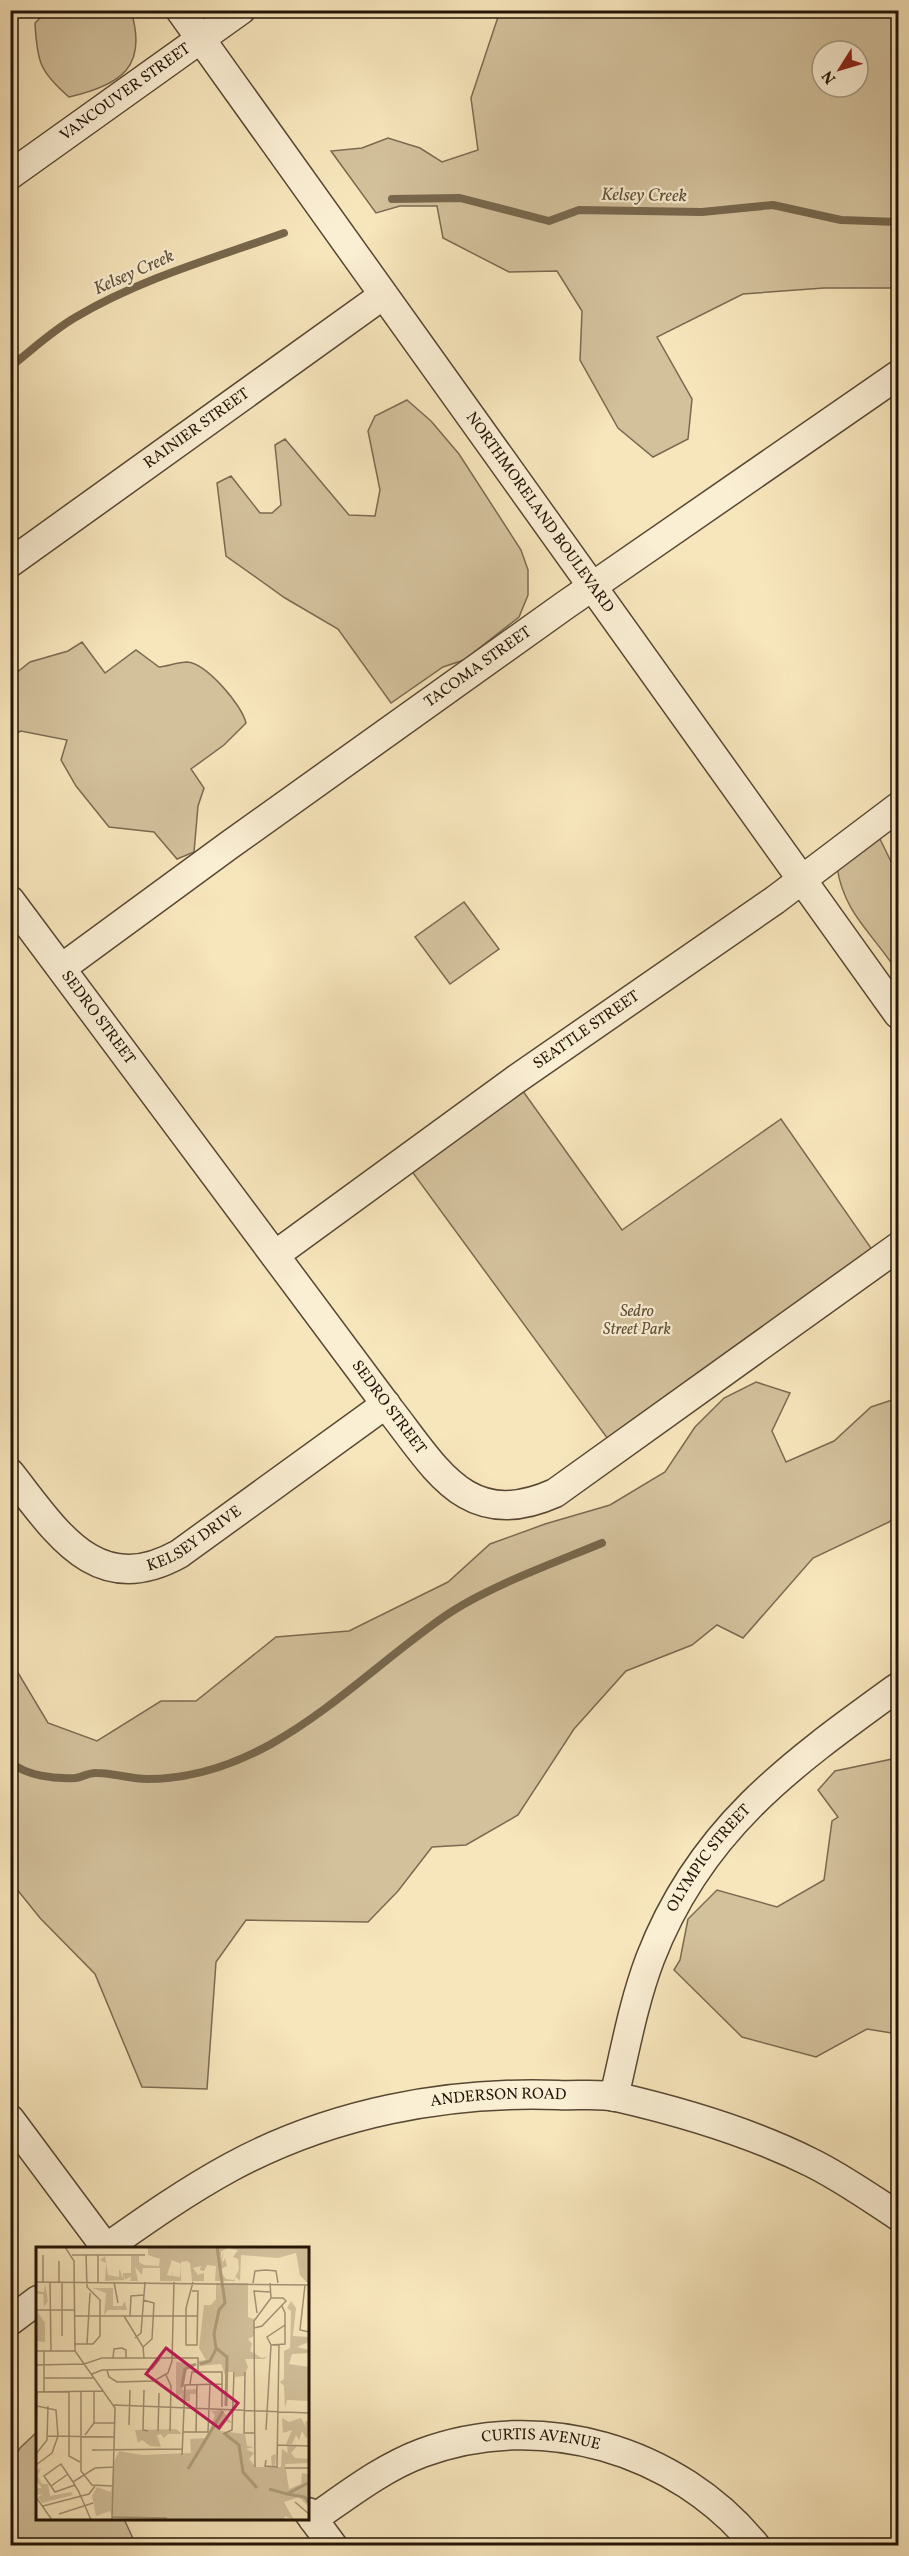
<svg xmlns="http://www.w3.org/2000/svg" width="909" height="2556" viewBox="0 0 909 2556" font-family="Vollkorn,serif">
	<rect width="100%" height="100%" fill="#f7e5bb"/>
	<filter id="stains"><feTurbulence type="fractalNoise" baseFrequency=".00333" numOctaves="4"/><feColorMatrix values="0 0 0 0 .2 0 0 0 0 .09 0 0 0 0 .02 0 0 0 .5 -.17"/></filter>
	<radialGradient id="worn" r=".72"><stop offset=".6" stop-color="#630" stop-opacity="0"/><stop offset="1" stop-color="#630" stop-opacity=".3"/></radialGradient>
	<path fill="#d3c19c" stroke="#7b6a51" stroke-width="1.5" fill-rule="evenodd" d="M 48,10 L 131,11 C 148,67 121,85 69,97 C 40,72 37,62 35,23 Z
		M 500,11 L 898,11 L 898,288 L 824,288 L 743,294 L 657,337 L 692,399 L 688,439 L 653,457 L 618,428 L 580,360 L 582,311 L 557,271 L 509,272 L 443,238 L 437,206 L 400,206 L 376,213 L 331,151 L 362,148 L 388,138 L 420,148 L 442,162 L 478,150 L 471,98 ZM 822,51 L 858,51 L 858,87 L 822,87 Z
		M 407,400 L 431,421 L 459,454 L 521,550 L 528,570 L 528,595 L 519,617 L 464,660 L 443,667 L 391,703 L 338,629 L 285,598 L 226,556 L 217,483 L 231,476 L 260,513 L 272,513 L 281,505 L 275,445 L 285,439 L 349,515 L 375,516 L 380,490 L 368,431 L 375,416 Z
		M 82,642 L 105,673 L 136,650 L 159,667 C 168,666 178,662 187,662 C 206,663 242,705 246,723 L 224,745 L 191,769 L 204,788 L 198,806 L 194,852 L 177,859 L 154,832 L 109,827 L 76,786 L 61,760 L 67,740 L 21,731 L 11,736 L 11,677 L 30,662 L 68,651 Z
		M 880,839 L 896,872 L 898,885 L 898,973 C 874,934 844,915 837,867 L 859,847 Z
		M 464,902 L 499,949 L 450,984 L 415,937 Z
		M 515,1080 L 622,1230 L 781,1119 L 880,1261 L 616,1450 L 405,1162 Z
		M 756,1382 L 790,1393 L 772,1431 L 786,1462 L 834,1441 L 871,1407 L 898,1398 L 898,1514 L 889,1522 L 813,1558 L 743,1638 L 717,1625 L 692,1645 L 626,1671 L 574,1729 L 518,1815 L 466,1845 L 432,1847 L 398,1891 L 368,1922 L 246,1920 L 216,1962 L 207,2089 L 142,2087 L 95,1974 L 40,1918 L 11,1882 L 11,1661 L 48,1723 L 97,1741 L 161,1701 L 196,1701 L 276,1637 L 349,1631 L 448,1582 L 490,1544 L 545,1524 L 610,1505 L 665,1472 L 695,1427 L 724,1398 Z
		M 897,1758 L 898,2034 L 867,2029 L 816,2057 L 742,2037 L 674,1970 L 680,1960 L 688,1919 L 717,1890 L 777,1907 L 824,1880 L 832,1821 L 838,1817 L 818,1790 L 835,1771 Z
		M 37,2432 L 38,2518 L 124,2519 L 136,2545 L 15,2546 L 11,2542 L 11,2463 L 20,2448 Z"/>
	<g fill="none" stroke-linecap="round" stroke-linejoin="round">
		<path stroke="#77674d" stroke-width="8" d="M 392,199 L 460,198 L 549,221 L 579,210 L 702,212 L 773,205 L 841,220 L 898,222
			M 10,367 C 32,350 53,330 76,317 C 140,279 214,258 284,233
			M 10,1762 C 27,1776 54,1779 75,1778 C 83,1777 90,1772 97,1773 C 114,1773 130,1779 147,1779 C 269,1779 352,1680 445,1616 C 487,1587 554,1563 602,1543"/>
		<defs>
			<g id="minor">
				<path id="s1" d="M 180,10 L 898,1014"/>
				<path id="s2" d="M 10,175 L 241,10"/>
				<path id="s3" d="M 10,563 L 382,296"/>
				<path id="s4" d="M 10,900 L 390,1410 C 437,1470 468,1532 555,1493 L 898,1247"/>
				<path id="s5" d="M 63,967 L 228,846 L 564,606 L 898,375"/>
				<path id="s6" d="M 275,1255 L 515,1080 L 775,900 L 898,807"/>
				<path id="s7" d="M 10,1473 C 56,1531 96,1600 179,1554 L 386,1404"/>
				<path id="s8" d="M 614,2097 C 625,2051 633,2004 650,1959 C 700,1829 790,1765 898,1687"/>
				<path d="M 10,2119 L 106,2248"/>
				<path id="s9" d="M 106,2248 C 147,2219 187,2191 231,2167 C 331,2113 446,2091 558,2095 C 577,2096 599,2093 617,2097 C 682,2112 750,2132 810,2162 C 841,2177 869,2197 898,2216"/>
				<path d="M 10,2321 L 38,2300"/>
				<path d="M 308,2512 L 333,2546"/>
				<path id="s10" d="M 313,2519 C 348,2495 382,2468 422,2453 C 540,2409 677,2449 756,2546"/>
			</g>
		</defs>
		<use href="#minor" stroke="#584833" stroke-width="31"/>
		<use href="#minor" stroke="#faeed3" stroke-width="28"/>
	</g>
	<g text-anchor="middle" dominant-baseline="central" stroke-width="4.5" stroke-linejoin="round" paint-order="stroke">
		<g font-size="16" fill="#231406" stroke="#faeed3">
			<text stroke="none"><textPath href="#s2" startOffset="142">VANCOUVER STREET</textPath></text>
			<text stroke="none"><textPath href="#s3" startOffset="230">RAINIER STREET</textPath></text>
			<text stroke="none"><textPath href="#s1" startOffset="618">NORTHMORELAND BOULEVARD</textPath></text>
			<text stroke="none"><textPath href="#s5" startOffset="512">TACOMA STREET</textPath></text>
			<text stroke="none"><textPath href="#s4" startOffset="147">SEDRO STREET</textPath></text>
			<text stroke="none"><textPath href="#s6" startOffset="384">SEATTLE STREET</textPath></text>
			<text stroke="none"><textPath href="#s4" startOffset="633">SEDRO STREET</textPath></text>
			<text stroke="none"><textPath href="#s7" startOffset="232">KELSEY DRIVE</textPath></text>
			<text stroke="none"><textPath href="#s8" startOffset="260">OLYMPIC STREET</textPath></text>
			<text stroke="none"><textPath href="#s9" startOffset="428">ANDERSON ROAD</textPath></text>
			<text stroke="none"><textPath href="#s10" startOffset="249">CURTIS AVENUE</textPath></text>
		</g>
		<g font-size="16" font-style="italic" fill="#61513a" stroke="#faeed3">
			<text x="637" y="1312">Sedro<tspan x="637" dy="18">Street Park</tspan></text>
		</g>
		<g font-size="18" font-style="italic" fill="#62523c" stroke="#faeed3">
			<text transform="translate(644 196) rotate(1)">Kelsey Creek</text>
			<text transform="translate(134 273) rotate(-24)">Kelsey Creek</text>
		</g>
	</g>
	<g transform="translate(36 2247)">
		<rect width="273" height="273" fill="#f7e5bb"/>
		<path d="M 112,0 L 273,0 L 273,38 L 264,28 L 260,6 L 242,11 L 205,8 L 204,34 L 199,29 L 199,34 L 179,34 L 180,19 L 171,18 L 168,24 L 164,23 L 165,19 L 157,21 L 162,28 L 168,26 L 168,34 L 156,34 L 154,16 L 151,14 L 145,15 L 145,34 L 124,34 L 124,21 L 107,21 L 106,28 L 99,20 L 102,34 L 94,34 L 95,29 L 89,33 L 88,29 L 88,33 L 69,34 L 70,16 L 64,13 L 69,9 L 72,28 L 83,30 L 83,23 L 79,23 L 84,23 L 87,32 L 87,26 L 95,26 L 95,9 L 103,9 L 103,15 L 108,18 L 123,19 L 124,12 L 112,8 ZM 192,1 L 202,3 L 197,10 L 202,12 L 203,22 L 198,33 L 190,32 L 183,23 L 191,19 L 189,11 L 187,15 L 186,13 L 188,4 L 185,12 L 185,6 L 186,4 ZM 136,13 L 145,17 L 144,30 L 137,29 L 137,25 L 136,29 L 131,28 ZM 180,36 L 212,36 L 212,70 L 218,72 L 218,89 L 212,92 L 216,97 L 214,104 L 226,111 L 232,109 L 228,112 L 209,112 L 212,120 L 208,129 L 199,130 L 199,125 L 191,125 L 192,136 L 185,117 L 163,119 L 162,114 L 170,113 L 163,101 L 168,58 L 175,58 L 180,52 ZM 9,37 L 12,54 L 8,60 L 7,47 L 1,47 L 1,64 L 9,76 L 9,95 L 0,94 L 0,44 L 8,45 ZM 56,41 L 77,41 L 77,59 L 86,59 L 89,54 L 91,63 L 72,63 L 68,68 L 70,46 ZM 255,54 L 260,61 L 257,89 L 273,90 L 273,95 L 261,100 L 273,103 L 273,106 L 256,107 L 253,117 L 273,120 L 273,154 L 251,153 L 249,161 L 248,139 L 244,135 L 248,132 L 248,104 L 254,101 L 255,64 L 251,61 ZM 140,115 L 158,117 L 151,121 L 146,143 L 161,142 L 161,147 L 154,147 L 154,154 L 148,154 L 144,147 L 140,153 ZM 186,163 L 196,176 L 190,175 L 184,184 L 209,187 L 211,199 L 218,200 L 210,202 L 218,206 L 213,212 L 220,220 L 236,220 L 235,209 L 240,207 L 239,220 L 245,220 L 246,202 L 252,206 L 251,199 L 261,199 L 255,206 L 259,211 L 273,212 L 273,216 L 249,217 L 253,242 L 265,237 L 266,226 L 272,227 L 273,260 L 263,250 L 248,255 L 258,273 L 249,269 L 248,273 L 93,273 L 76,270 L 74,264 L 60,269 L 56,249 L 61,240 L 75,245 L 78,215 L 83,204 L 106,208 L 155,206 L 154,192 L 171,191 L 179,168 L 175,164 ZM 246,171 L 253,175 L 265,171 L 270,180 L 269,175 L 273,173 L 273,189 L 270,191 L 266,184 L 263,193 L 260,188 L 256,197 L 250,197 L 256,183 L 247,186 ZM 140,182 L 146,187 L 132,187 L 128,191 L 125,187 L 121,188 L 125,200 L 114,199 L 106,193 L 102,196 L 99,183 ZM 5,221 L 2,229 L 6,237 L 12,237 L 14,249 L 35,245 L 37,248 L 6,256 L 2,250 L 7,247 L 0,248 L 0,241 L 6,241 L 0,234 L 0,223 Z" fill="#d3c19c" fill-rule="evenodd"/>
		<path fill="none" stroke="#af9e7d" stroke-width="3" d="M 181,0 L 189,56 L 183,63 L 178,87 L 180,101 L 191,110 L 190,159M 164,117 L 174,114 L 180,102M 146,140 L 149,122 L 160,117M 189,187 L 203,198 L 207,225 L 221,241M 152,222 L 187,164M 233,242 L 251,247 L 272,236M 251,247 L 269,250 L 272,255"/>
		<path fill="none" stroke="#a29173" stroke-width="1.5" d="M 29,0 L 38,14 L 39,104 L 79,161 L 76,273M 36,8 L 109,8M 62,8 L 62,35M 23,14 L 23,35M 0,35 L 273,38M 7,35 L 7,8M 14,35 L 15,104M 26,35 L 26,89M 78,35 L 82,56M 217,36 L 219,24 L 230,23 L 240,24 L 242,36M 269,38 L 264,83 L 273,85M 156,44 L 162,44 L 161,98 L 150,98 L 150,61 L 157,35M 1,63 L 38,63M 221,66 L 218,44 L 234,45M 38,69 L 162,69M 88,69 L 107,100 L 108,111M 94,69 L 95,49 L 108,48M 218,81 L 226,79 L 250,54 L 247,51 L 235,51M 99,91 L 105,86 L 109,35M 38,97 L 57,97 L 64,89 L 64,53 L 51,40 L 50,8M 51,97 L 54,46M 235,98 L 249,97 L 249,66 L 246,59M 235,98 L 231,90 L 249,78M 107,100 L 116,92 L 118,56 L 107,53M 0,104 L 39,104M 77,111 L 78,102 L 86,101 L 90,103 L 90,111M 0,118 L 48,117 L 66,111 L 162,111 L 162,124M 71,123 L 73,130 L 81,135 L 118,134 L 132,126 L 136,114 L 138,35M 209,125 L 208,186 L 219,186M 56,127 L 66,123 L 116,122 L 124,112M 130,128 L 135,139 L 134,184M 9,131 L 58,131M 154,137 L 156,125 L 186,125 L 186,160M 108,143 L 107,183 L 112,184M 0,145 L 67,144M 8,145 L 8,104M 33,145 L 33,209 L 44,215M 45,145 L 45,224 L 56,238 L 77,239M 78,158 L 273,166M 58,176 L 79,176M 93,178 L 94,143M 230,183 L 235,98M 122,184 L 123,146M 147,185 L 172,185 L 174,137M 160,185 L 161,137M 187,187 L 196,183 L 198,125M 49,188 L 58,176 L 58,144M 11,189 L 78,190M 0,191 L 1,145M 242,198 L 273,199M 56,203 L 146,202M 0,207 L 11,193 L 12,159M 146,208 L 149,138 L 186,137M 230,213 L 229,219 L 241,220 L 243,98M 0,218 L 16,206 L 22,189 L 20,163 L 1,159M 219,220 L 218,74 L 235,51 L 234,36M 249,221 L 273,221M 37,235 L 59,221 L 78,220M 39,238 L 19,245 L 8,229 L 25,217 L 37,235 L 43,245 L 55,273M 15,239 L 32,227M 0,250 L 16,273M 259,255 L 273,267M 7,259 L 53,247 L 59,239M 23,267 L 57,256M 76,270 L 131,271"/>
		<path fill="#c2185b" fill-opacity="0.15" stroke="#c2185b" stroke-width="3" d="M 130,101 L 202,156 L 183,181 L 110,127 Z"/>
		<rect width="273" height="273" fill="none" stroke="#231406" stroke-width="3"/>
	</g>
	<rect width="909" height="2556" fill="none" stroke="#f7e5bb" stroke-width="36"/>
	<rect x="12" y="12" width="885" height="2532" fill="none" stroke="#231406" stroke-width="3"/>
	<rect x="18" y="18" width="873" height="2520" fill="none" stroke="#231406" stroke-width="1.5"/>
	<g transform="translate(840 69) rotate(233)"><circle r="28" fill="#faeed3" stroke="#a49781" stroke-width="1.5"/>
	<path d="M0-4.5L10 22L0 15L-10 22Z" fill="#8f2418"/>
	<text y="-9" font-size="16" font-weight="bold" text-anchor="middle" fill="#231406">N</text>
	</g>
	<rect width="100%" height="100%" filter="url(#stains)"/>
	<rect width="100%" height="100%" fill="url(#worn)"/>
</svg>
